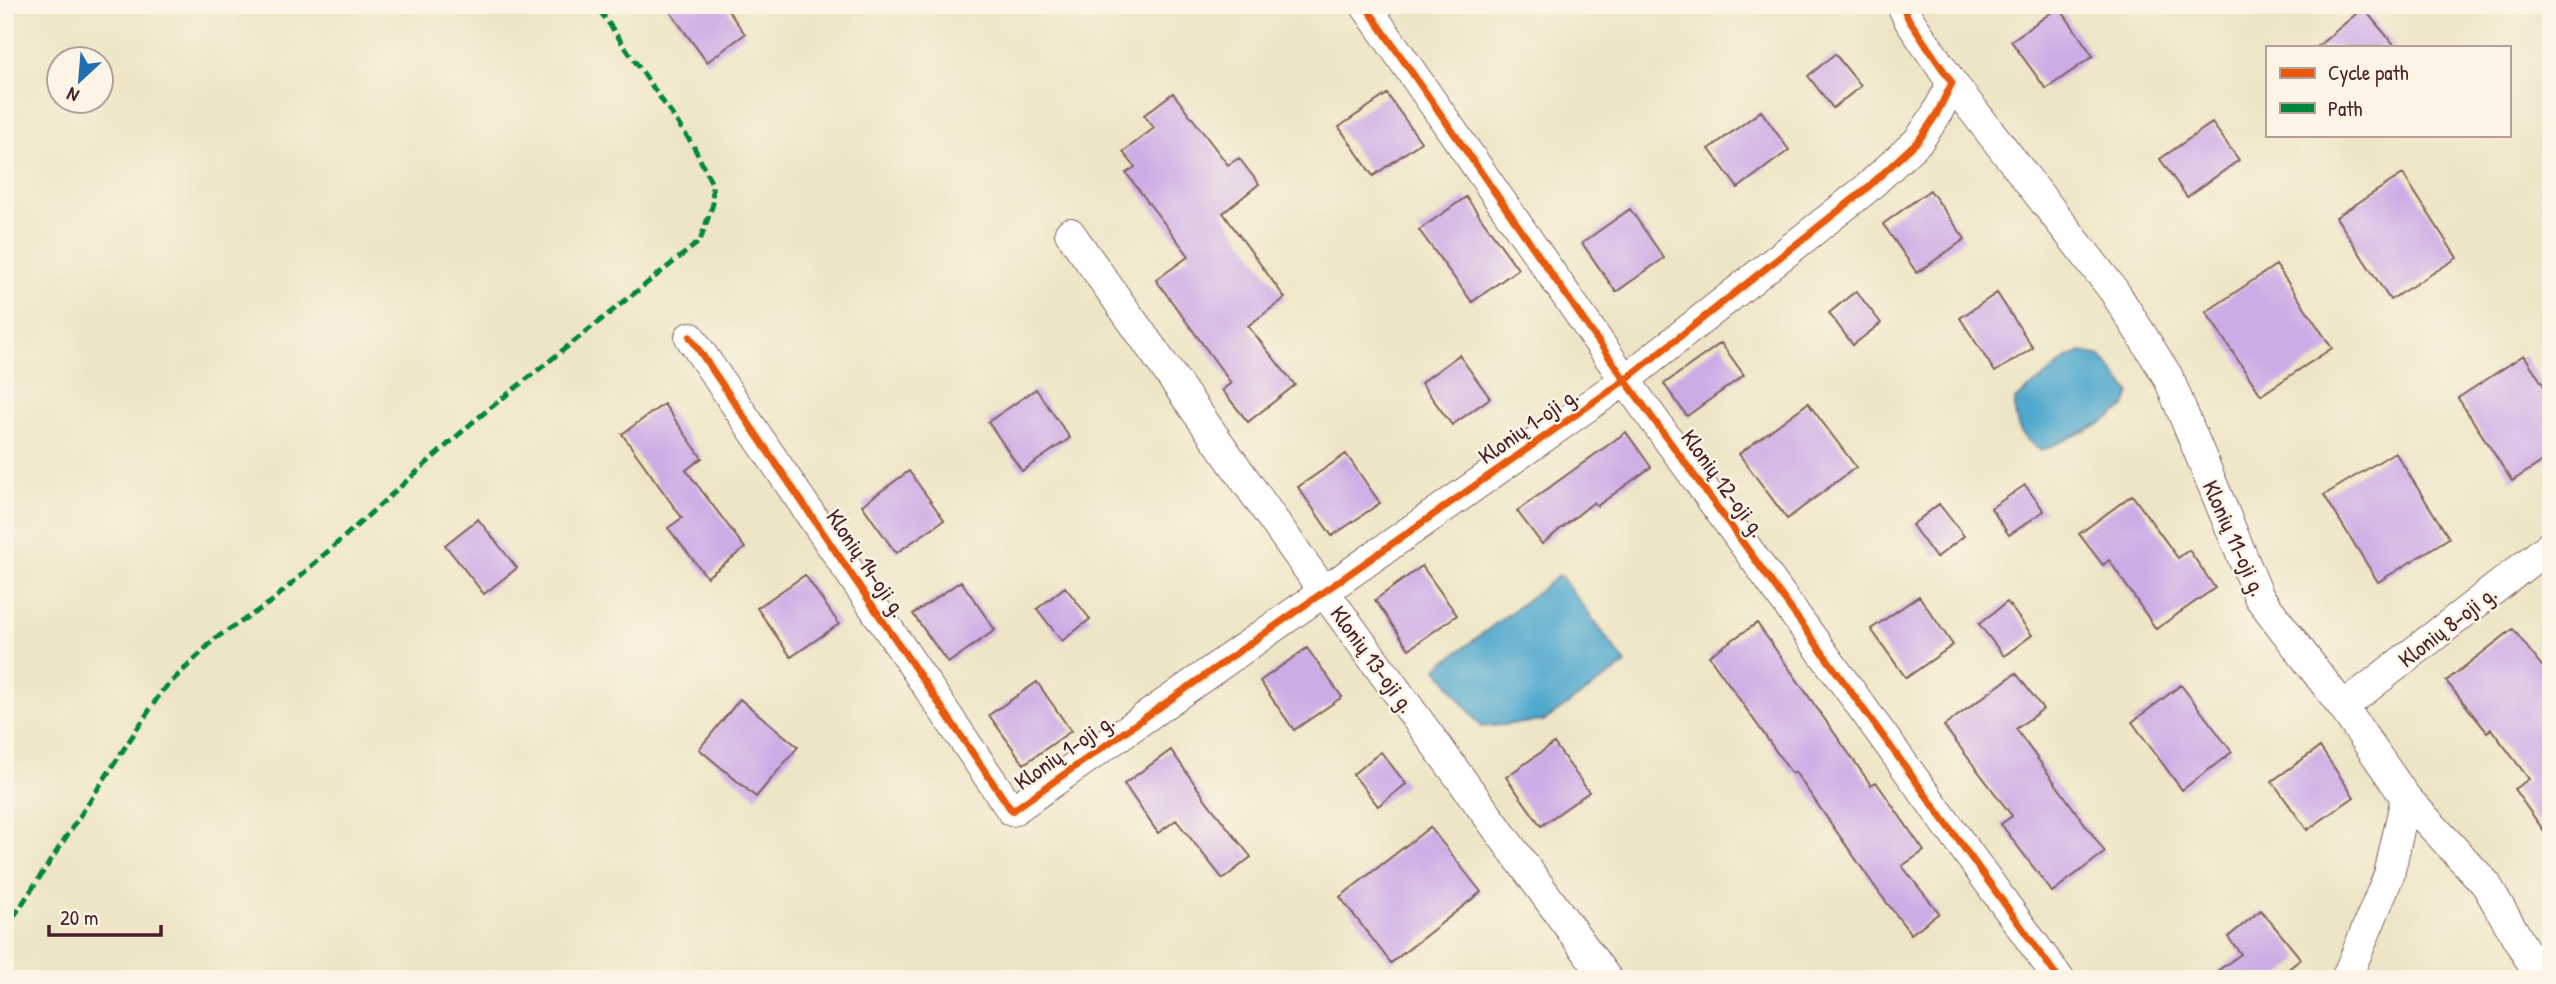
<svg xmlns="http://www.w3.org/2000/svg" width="2556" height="984" viewBox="0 0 2556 984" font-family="'Patrick Hand',sans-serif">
	<rect width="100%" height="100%" fill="#fcf5e5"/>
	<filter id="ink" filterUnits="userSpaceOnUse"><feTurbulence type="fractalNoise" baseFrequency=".0143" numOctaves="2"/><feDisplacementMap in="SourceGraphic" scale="14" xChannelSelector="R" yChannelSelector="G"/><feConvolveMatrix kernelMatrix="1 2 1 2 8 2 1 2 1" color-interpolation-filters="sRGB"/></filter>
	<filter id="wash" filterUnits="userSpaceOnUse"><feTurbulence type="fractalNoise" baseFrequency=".00686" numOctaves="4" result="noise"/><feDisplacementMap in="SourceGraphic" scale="28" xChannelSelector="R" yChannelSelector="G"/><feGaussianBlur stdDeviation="1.57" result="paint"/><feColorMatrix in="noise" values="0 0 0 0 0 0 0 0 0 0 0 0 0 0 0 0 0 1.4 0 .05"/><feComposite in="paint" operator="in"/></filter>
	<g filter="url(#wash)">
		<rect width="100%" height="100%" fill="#eee5c6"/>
		<path fill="#50a8cd" stroke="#4d647c" stroke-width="2" d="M 2081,352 L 2101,356 L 2130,393 L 2124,408 L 2100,424 L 2041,451 C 2020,436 2014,426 2015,400 L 2069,357 Z
			M 1560,575 L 1626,664 L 1544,721 L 1481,727 L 1437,668 Z"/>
		<g id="blocks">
			<path fill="#ccace6" d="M 665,5 L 724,5 L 745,34 L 707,62 Z
				M 2059,7 L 2093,56 L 2046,89 L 2011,41 Z
				M 2363,8 L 2396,47 L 2317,47 Z
				M 1835,54 L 1861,86 L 1833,108 L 1808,76 Z
				M 1173,93 L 1228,165 L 1239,158 L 1259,184 L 1223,213 L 1285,298 L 1248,326 L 1295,385 L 1248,422 L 1222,390 L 1231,383 L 1156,280 L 1189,256 L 1126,173 L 1135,167 L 1123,152 L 1154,128 L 1144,115 Z
				M 1387,94 L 1421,142 L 1373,176 L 1339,127 Z
				M 1761,111 L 1789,150 L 1738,188 L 1709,149 Z
				M 2212,123 L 2239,160 L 2187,197 L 2160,159 Z
				M 2403,174 L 2457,258 L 2390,300 L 2336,217 Z
				M 1930,190 L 1965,239 L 1917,273 L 1883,224 Z
				M 1466,197 L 1518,269 L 1472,302 L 1419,230 Z
				M 1630,209 L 1664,258 L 1616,292 L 1582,243 Z
				M 2276,265 L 2332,348 L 2261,395 L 2206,312 Z
				M 1856,291 L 1881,323 L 1853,345 L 1829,313 Z
				M 1997,293 L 2033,348 L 1995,372 L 1960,318 Z
				M 1721,343 L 1744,375 L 1687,416 L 1664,384 Z
				M 1459,355 L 1490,398 L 1452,425 L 1421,383 Z
				M 2524,355 L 2551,397 L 2551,456 L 2512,481 L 2458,398 Z
				M 1036,389 L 1070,438 L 1022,471 L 988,422 Z
				M 1808,403 L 1856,467 L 1787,519 L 1739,454 Z
				M 664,404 L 702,458 L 686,470 L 745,548 L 707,577 L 668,528 L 682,518 L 622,434 Z
				M 1626,432 L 1651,467 L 1597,506 L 1594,502 L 1542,544 L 1517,511 Z
				M 2395,452 L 2449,538 L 2378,582 L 2324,495 Z
				M 1346,454 L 1380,503 L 1332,536 L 1298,487 Z
				M 909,471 L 944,520 L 896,553 L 862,505 Z
				M 2025,485 L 2044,511 L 2009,535 L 1991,508 Z
				M 2132,495 L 2178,558 L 2189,550 L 2215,588 L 2156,629 L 2109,560 L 2103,565 L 2079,534 Z
				M 1939,504 L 1964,536 L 1936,558 L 1912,525 Z
				M 478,519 L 517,568 L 484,594 L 445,545 Z
				M 1422,566 L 1457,615 L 1409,649 L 1375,600 Z
				M 805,575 L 839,624 L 791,657 L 757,608 Z
				M 961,581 L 995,630 L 948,663 L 913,614 Z
				M 1065,587 L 1090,619 L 1062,641 L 1037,609 Z
				M 1919,596 L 1953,645 L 1906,678 L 1871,629 Z
				M 2007,602 L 2032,635 L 2004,656 L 1979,624 Z
				M 1757,623 L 1871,785 L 1876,782 L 1924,851 L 1902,866 L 1939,913 L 1911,934 L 1880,894 L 1795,772 L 1792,774 L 1709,656 Z
				M 2513,629 L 2551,678 L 2551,841 L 2514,789 L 2529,779 L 2491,729 L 2487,732 L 2446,681 Z
				M 1307,648 L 1342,697 L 1294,730 L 1260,681 Z
				M 2016,673 L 2043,709 L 2016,729 L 2105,852 L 2052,892 L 2001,824 L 2012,816 L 1944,726 Z
				M 1037,682 L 1071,731 L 1024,764 L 989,715 Z
				M 2181,685 L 2232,752 L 2182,790 L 2132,722 Z
				M 740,699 L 798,747 L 756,797 L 699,749 Z
				M 1554,743 L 1589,792 L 1541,826 L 1506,777 Z
				M 2320,747 L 2354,797 L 2307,830 L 2272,781 Z
				M 1171,750 L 1208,803 L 1251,857 L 1223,879 L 1176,820 L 1158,833 L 1124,784 Z
				M 1381,752 L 1406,784 L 1378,806 L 1353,774 Z
				M 1430,827 L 1481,892 L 1391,963 L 1340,897 Z
				M 2261,910 L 2301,959 L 2276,979 L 2206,979 L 2241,954 L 2228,937 Z"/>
		</g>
	</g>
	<g filter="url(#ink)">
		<use href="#blocks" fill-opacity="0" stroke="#836461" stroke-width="2"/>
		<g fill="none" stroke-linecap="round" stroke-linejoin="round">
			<defs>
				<path id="street" d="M 1365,5 L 1625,380 L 2059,979
					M 1952,83 L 2114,291 L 2168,377 L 2259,597 L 2343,707 L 2406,798 L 2486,884 L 2541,979
					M 1070,233 L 1325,593 L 1607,979
					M 690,337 L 1012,811 L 1625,380 L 1866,189 L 1919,140 L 1936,115 L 1952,83 L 1909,20 L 1902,5
					M 2343,707 L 2551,545
					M 2346,979 L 2389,875 L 2406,798"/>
			</defs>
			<use href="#street" stroke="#836461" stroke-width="32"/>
			<use href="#street" stroke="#fff" stroke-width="30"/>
			<path stroke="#00873e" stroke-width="5" stroke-dasharray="10 5" stroke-linecap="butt" d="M 5,930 L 162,691 L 216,638 L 271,602 L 474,421 L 700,241 L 713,204 L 712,184 L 693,145 L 596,5"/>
			<defs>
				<path id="cycleway" d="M 1365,5 L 1625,380 L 2059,979
					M 690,337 L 1012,811 L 1625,380 L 1866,189 L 1919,140 L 1936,115 L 1952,83 L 1909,20 L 1902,5"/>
			</defs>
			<use href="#cycleway" stroke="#fcf5e5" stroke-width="11"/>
			<use href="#cycleway" stroke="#e8590c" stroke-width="7"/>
		</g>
	</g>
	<g text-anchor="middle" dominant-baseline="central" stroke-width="5" stroke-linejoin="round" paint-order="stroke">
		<g font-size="23" fill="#4a1f2b" stroke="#fcf5e5">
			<text transform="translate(1528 425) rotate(-35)">Klonių 1-oji g.</text>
			<text transform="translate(1724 483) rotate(54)">Klonių 12-oji g.</text>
			<text transform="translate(2235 538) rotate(66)">Klonių 11-oji g.</text>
			<text transform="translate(867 563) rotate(56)">Klonių 14-oji g.</text>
			<text transform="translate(2447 626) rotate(-38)">Klonių 8-oji g.</text>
			<text transform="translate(1373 659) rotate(54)">Klonių 13-oji g.</text>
			<text transform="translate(1064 751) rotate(-35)">Klonių 1-oji g.</text>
		</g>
	</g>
	<rect width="2556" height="984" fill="none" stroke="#fcf5e5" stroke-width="28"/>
	<rect x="2266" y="46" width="245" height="91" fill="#fcf5e5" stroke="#b59f9b" stroke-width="2"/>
	<rect x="2280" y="68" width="35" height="10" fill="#e8590c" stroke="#b59f9b" stroke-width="2"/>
	<text x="2328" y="80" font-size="21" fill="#4a1f2b">Cycle path</text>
	<rect x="2280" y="103" width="35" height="10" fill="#00873e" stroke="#b59f9b" stroke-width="2"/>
	<text x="2328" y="116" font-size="21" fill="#4a1f2b">Path</text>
	<g transform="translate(80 80) rotate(206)"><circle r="33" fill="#fcf5e5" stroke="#b59f9b" stroke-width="2"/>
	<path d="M0-5L12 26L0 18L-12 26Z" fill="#1f6fb2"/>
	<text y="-10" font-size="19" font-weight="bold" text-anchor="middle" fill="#4a1f2b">N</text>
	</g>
	<path d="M49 925v10h112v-10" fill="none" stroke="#4a1f2b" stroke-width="3.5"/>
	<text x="60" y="925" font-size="21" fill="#4a1f2b" stroke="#fcf5e5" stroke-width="5" paint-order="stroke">20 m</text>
</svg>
